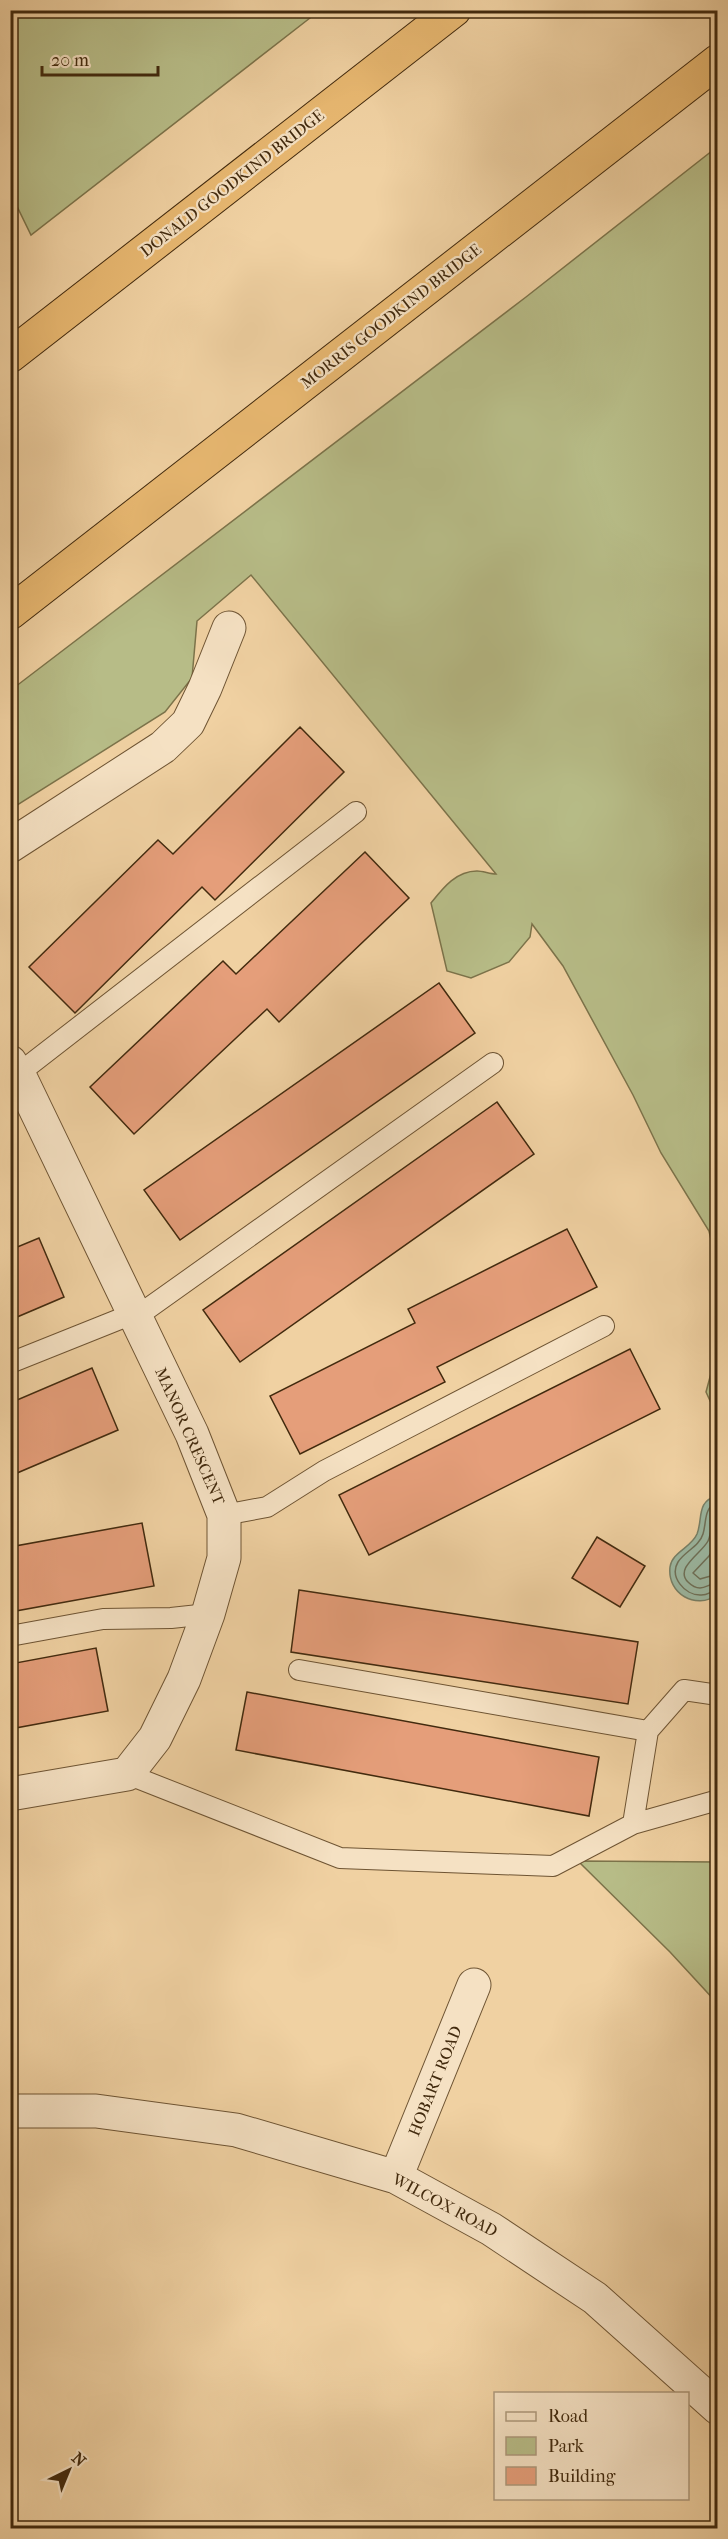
<svg xmlns="http://www.w3.org/2000/svg" width="728" height="2539" viewBox="0 0 728 2539" font-family="'IM FELL French Canon',serif">
	<rect width="100%" height="100%" fill="#f0d1a2"/>
	<filter id="stains"><feTurbulence type="fractalNoise" baseFrequency=".00333" numOctaves="4"/><feColorMatrix values="0 0 0 0 .2 0 0 0 0 .09 0 0 0 0 .02 0 0 0 .5 -.17"/></filter>
	<radialGradient id="worn" r=".72"><stop offset=".6" stop-color="#630" stop-opacity="0"/><stop offset="1" stop-color="#630" stop-opacity=".3"/></radialGradient>
	<path fill="#b7bc87" stroke="#7c734a" stroke-width="1.5" d="M 11,10 L 319,10 L 319,11 L 31,235 L 11,194 Z
		M 717,147 L 717,1265 L 709,1231 L 661,1153 L 633,1095 L 563,966 L 532,924 L 530,937 L 509,962 L 471,978 L 447,971 L 431,903 C 443,888 456,871 477,871 C 483,871 490,874 496,874 L 251,575 L 197,621 L 192,678 L 165,712 L 11,809 L 11,690 L 526,297 Z
		M 717,1351 L 717,1416 L 706,1392 Z
		M 578,1861 L 717,1862 L 717,2003 L 670,1952 Z"/>
	<path fill="#9bb7a1" stroke="#777f66" stroke-width="1.5" d="M 717,1496 L 717,1595 C 696,1610 667,1594 670,1567 C 672,1552 691,1548 697,1534 C 703,1519 696,1501 717,1496 Z"/>
	<g fill="none" stroke-linecap="round" stroke-linejoin="round">
		<path stroke="#6e7058" stroke-width="1.5" d="M 718,1502 C 703,1508 707,1521 703,1534 C 699,1547 685,1551 678,1562 C 669,1577 685,1595 700,1595 C 707,1596 711,1591 718,1590
			M 718,1510 C 710,1517 713,1531 708,1541 C 702,1553 674,1568 688,1582 C 691,1585 695,1588 700,1588 C 706,1588 711,1583 718,1583
			M 718,1542 L 709,1556 L 693,1573 L 700,1579 L 718,1574"/>
	</g>
	<path fill="#e59e7a" stroke="#422a0e" stroke-width="1.5" d="M 300,727 L 344,772 L 215,900 L 202,887 L 75,1013 L 29,967 L 158,840 L 173,854 Z
		M 365,852 L 409,898 L 279,1022 L 267,1009 L 134,1134 L 90,1087 L 223,961 L 236,974 Z
		M 439,983 L 475,1033 L 180,1240 L 144,1190 Z
		M 497,1102 L 534,1154 L 240,1362 L 203,1310 Z
		M 567,1229 L 597,1287 L 437,1367 L 445,1382 L 300,1454 L 270,1396 L 415,1323 L 408,1309 Z
		M 39,1238 L 64,1297 L 10,1320 L 10,1250 Z
		M 630,1349 L 660,1409 L 369,1555 L 339,1495 Z
		M 92,1368 L 118,1430 L 10,1476 L 10,1403 Z
		M 142,1523 L 154,1586 L 10,1612 L 10,1547 Z
		M 597,1537 L 645,1566 L 620,1607 L 572,1578 Z
		M 299,1590 L 638,1642 L 628,1704 L 291,1652 Z
		M 96,1648 L 108,1711 L 10,1729 L 10,1664 Z
		M 247,1692 L 599,1757 L 589,1816 L 236,1750 Z"/>
	<g fill="none" stroke-linecap="round" stroke-linejoin="round">
		<defs>
			<path id="service" d="M 18,1074 L 356,812
				M 136,1317 L 493,1063
				M 10,1363 L 135,1313
				M 224,1515 L 267,1507 L 324,1471 L 604,1326
				M 10,1636 L 103,1619 L 171,1618 L 208,1614
				M 299,1670 L 648,1731
				M 127,1774 L 340,1858 L 553,1866 L 633,1824 L 718,1800
				M 633,1824 L 648,1731 L 684,1690 L 718,1695"/>
			<path id="minor" d="M 10,846 L 163,747 L 188,723 L 205,688 L 229,628
				M 10,1062 L 21,1079 L 192,1434 L 224,1515 L 224,1558 L 208,1614 L 184,1679 L 155,1738 L 127,1774 L 10,1794
				M 10,2111 L 96,2111 L 236,2130 L 396,2177 L 491,2229 L 595,2298 L 718,2408
				M 396,2177 L 474,1985"/>
			<path id="trunk" d="M 10,356 L 454,10
				M 10,613 L 718,61"/>
		</defs>
		<use href="#service" stroke="#6e5433" stroke-width="22"/>
		<use href="#minor" stroke="#6e5433" stroke-width="35"/>
		<use href="#trunk" stroke="#422a0e" stroke-width="35"/>
		<use href="#service" stroke="#f5e1c3" stroke-width="20"/>
		<use href="#minor" stroke="#f5e1c3" stroke-width="33"/>
		<use href="#trunk" stroke="#e8b871" stroke-width="33"/>
	</g>
	<g text-anchor="middle" dominant-baseline="central" stroke-width="4.5" stroke-linejoin="round" paint-order="stroke">
		<g font-size="16" fill="#422a0e" stroke="#f5e1c3">
			<text transform="translate(232 183) rotate(-38)">DONALD GOODKIND BRIDGE</text>
			<text transform="translate(391 316) rotate(-38)">MORRIS GOODKIND BRIDGE</text>
			<text transform="translate(190 1436) rotate(66)">MANOR CRESCENT</text>
			<text transform="translate(435 2081) rotate(-68)">HOBART ROAD</text>
			<text transform="translate(445 2205) rotate(28)">WILCOX ROAD</text>
		</g>
	</g>
	<rect width="728" height="2539" fill="none" stroke="#f0d1a2" stroke-width="36"/>
	<rect x="12" y="12" width="704" height="2515" fill="none" stroke="#422a0e" stroke-width="3"/>
	<rect x="18" y="18" width="692" height="2503" fill="none" stroke="#422a0e" stroke-width="1.5"/>
	<rect x="494" y="2392" width="195" height="108" fill="#f5e1c3" stroke="#ad987b" stroke-width="1.5"/>
	<rect x="506" y="2412" width="30" height="9" fill="#f5e1c3" stroke="#ad987b" stroke-width="1.5"/>
	<text x="548" y="2422" font-size="18" fill="#422a0e">Road</text>
	<rect x="506" y="2437" width="30" height="18" fill="#b7bc87" stroke="#ad987b" stroke-width="1.5"/>
	<text x="548" y="2452" font-size="18" fill="#422a0e">Park</text>
	<rect x="506" y="2467" width="30" height="18" fill="#e59e7a" stroke="#ad987b" stroke-width="1.5"/>
	<text x="548" y="2482" font-size="18" fill="#422a0e">Building</text>
	<g transform="translate(69 2470) rotate(43)" stroke="#f5e1c3" stroke-width="4.5" paint-order="stroke">
	<path d="M0-4.5L10 22L0 15L-10 22Z" fill="#422a0e"/>
	<text y="-9" font-size="16" font-weight="bold" text-anchor="middle" fill="#422a0e">N</text>
	</g>
	<path d="M42 66v9h116v-9" fill="none" stroke="#422a0e" stroke-width="3"/>
	<text x="51" y="66" font-size="18" fill="#422a0e" stroke="#f5e1c3" stroke-width="4.5" paint-order="stroke">20 m</text>
	<rect width="100%" height="100%" filter="url(#stains)"/>
	<rect width="100%" height="100%" fill="url(#worn)"/>
</svg>
